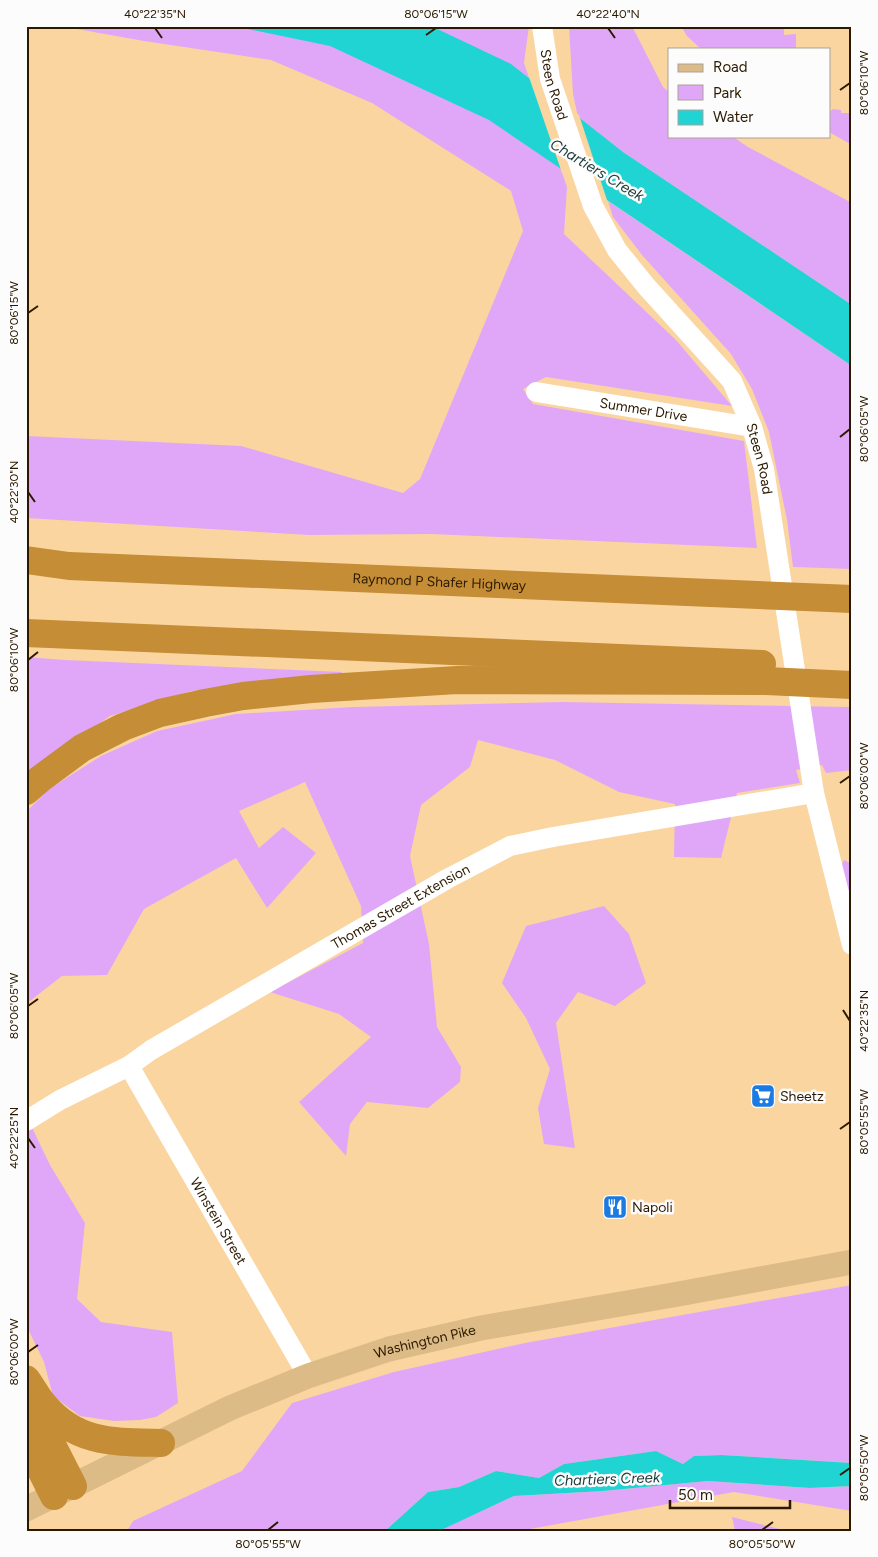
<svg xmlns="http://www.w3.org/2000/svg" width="878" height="1557" viewBox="0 0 878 1557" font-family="Figtree,sans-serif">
	<rect width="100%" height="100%" fill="#fbd5a0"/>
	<path fill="#e0a7f8" d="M 60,26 L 529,26 L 524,63 L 567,187 L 564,234 L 676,340 L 732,406 L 546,377 L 523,389 L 533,404 L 744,441 L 757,548 L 431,534 L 309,535 L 26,518 L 26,436 L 241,446 L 403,493 L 420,479 L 523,231 L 511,191 L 372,103 L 271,60 L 144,41 Z
		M 569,26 L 632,26 L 663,87 L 669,92 L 669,136 L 732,136 L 748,147 L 852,203 L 852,305 L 623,152 L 578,117 L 573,94 Z
		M 681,26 L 784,26 L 784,35 L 796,34 L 796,49 L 701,49 L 687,36 Z
		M 833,109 L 841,110 L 841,113 L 852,113 L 852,145 L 829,132 L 829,112 Z
		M 608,201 L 852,366 L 852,569 L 793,567 L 787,520 L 769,432 L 752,389 L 731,354 L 642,255 L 613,217 Z
		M 26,657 L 65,660 L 342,672 L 342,677 L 191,691 L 110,716 L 34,770 L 26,778 Z
		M 562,702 L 852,707 L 852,770 L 826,773 L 822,765 L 796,770 L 800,783 L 737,793 L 721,858 L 674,857 L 675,804 L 619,792 L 555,760 L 478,740 L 470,767 L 421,805 L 410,856 L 429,944 L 437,1027 L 461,1067 L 460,1082 L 428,1108 L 367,1102 L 350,1124 L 346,1156 L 299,1102 L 371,1037 L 339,1014 L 270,992 L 363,943 L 361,906 L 305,782 L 239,811 L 259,848 L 283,827 L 316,853 L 267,908 L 236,858 L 144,909 L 107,975 L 62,976 L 26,1004 L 26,812 L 49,789 L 101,756 L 157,731 L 236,714 L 353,707 Z
		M 844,860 L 852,864 L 852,914 L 838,871 Z
		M 604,906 L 629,934 L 646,983 L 615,1006 L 578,992 L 556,1023 L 575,1148 L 544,1144 L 538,1108 L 550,1069 L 526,1018 L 502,983 L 526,926 Z
		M 26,1115 L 50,1165 L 85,1223 L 77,1299 L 101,1322 L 172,1332 L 178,1403 L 156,1417 L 140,1420 L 114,1421 L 80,1416 L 53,1396 L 44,1362 L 26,1325 Z
		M 852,1285 L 852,1463 L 722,1455 L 694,1456 L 683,1464 L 656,1451 L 564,1464 L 539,1478 L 496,1471 L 459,1487 L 428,1492 L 385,1531 L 127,1531 L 133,1521 L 242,1471 L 292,1403 L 394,1372 L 525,1343 Z
		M 708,1481 L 810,1488 L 852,1486 L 852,1511 L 734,1492 L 519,1531 L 437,1531 L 514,1496 L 603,1491 Z
		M 732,1517 L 788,1531 L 735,1531 Z"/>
	<path fill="#21d4d4" d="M 233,26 L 431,26 L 511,64 L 623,152 L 852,305 L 852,366 L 489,120 L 330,46 Z
		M 656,1451 L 683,1464 L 694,1456 L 722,1455 L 852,1463 L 852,1486 L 810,1488 L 708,1481 L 603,1491 L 514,1496 L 439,1531 L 385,1531 L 428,1492 L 459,1487 L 496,1471 L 539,1478 L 564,1464 Z"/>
	<path fill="#fbd5a0" d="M 528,74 L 579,115 L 608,203 L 562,173 Z"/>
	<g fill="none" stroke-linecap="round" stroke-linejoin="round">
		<g stroke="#fff" stroke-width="20">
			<path id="s1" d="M 542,26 L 550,79 L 593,206 L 617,250 L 646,286 L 732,381 L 752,427 L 764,469 L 814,793 L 852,945"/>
			<path id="s2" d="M 536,392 L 752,427"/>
			<path id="s3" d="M 129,1066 L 308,1376"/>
			<path id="s4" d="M 26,1121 L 60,1100 L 129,1066 L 151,1050 L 447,879 L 510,846 L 553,837 L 814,793"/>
		</g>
		<path stroke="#dcbb86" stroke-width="25" id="s5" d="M 26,1509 L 230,1408 L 308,1376 L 389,1349 L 481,1328 L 673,1295 L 852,1262"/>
		<g stroke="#c48d36" stroke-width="28">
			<path id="s6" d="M 26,560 L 69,566 L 852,599"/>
			<path d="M 26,633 L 762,664"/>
			<path d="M 26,791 L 40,779 L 82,748 L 123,727 L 160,713 L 205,703 L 243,696 L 311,689 L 457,680 L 766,681 L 852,685"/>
			<path d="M 26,1379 C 32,1387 37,1397 44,1405 C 77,1444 114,1442 161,1443"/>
			<path d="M 32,1400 L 42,1425 L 73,1486"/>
			<path d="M 26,1440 L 54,1496"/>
		</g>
	</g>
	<path fill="none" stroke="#2c1a00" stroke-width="2" d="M 155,28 L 162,38M 608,28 L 615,38M 426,35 L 436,28M 840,90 L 850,83M 28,313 L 38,306M 840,437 L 850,429M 28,492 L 35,502M 28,660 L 38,652M 840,783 L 850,776M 28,1006 L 38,999M 843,1010 L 850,1021M 840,1129 L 850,1122M 28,1138 L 35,1148M 28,1352 L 38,1345M 840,1475 L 850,1468M 268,1530 L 278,1522M 762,1530 L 773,1522"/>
	<defs>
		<symbol id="supermarket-square" viewBox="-11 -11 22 22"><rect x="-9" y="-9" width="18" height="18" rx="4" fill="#1c7ae3" stroke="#fcfcfc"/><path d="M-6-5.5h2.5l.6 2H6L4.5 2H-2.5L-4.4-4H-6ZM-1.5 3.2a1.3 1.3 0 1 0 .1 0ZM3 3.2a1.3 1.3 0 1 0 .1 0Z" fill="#fff"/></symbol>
		<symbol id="restaurant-square" viewBox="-11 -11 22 22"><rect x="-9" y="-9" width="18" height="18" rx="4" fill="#1c7ae3" stroke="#fcfcfc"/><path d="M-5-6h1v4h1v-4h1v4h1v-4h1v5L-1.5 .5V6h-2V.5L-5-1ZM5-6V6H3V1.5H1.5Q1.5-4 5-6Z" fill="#fff"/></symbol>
	</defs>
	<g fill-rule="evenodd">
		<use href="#supermarket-square" x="749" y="1082" width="28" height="28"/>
		<use href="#restaurant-square" x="601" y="1193" width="28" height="28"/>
	</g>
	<g text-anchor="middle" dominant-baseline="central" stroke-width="5" stroke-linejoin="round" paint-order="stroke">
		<g font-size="14" fill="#2c1a00" stroke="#fcfcfc">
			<text stroke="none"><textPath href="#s1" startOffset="60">Steen Road</textPath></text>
			<text stroke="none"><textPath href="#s2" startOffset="109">Summer Drive</textPath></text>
			<text stroke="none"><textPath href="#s1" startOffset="495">Steen Road</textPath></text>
			<text stroke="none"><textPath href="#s6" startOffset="414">Raymond P Shafer Highway</textPath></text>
			<text stroke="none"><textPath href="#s4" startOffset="432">Thomas Street Extension</textPath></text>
			<text stroke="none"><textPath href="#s3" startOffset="179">Winstein Street</textPath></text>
			<text stroke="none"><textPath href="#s5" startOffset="434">Washington Pike</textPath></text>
		</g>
		<g font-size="14" fill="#2c1a00" stroke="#fcfcfc" text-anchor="start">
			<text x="780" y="1096">Sheetz</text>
			<text x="632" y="1207">Napoli</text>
		</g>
		<g font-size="15" font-style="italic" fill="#193a39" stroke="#fcfcfc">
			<text transform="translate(597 170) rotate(31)">Chartiers Creek</text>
			<text transform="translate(607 1479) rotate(-2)">Chartiers Creek</text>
		</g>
	</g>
	<rect width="878" height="1557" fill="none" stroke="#fcfcfc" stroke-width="55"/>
	<rect x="668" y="48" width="162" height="90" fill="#fcfcfc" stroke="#a9a297"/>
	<rect x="678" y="64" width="25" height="8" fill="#dcbb86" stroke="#a9a297"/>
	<text x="713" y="72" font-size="15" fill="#2c1a00">Road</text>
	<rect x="678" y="85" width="25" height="15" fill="#e0a7f8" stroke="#a9a297"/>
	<text x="713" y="98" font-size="15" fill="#2c1a00">Park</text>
	<rect x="678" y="110" width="25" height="15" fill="#21d4d4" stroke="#a9a297"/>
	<text x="713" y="122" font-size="15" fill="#2c1a00">Water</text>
	<path d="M670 1500v8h120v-8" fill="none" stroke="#2c1a00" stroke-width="2.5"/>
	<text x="678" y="1500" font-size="15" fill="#2c1a00" stroke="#fcfcfc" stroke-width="4" paint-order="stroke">50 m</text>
	<rect x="28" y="28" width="822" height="1502" fill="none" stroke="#2c1a00" stroke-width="2"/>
	<g font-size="12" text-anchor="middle" fill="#2c1a00">
		<text x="155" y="18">40°22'35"N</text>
		<text x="436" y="18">80°06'15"W</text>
		<text x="608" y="18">40°22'40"N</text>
		<text transform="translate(864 83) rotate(-90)" y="4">80°06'10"W</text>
		<text transform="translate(14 313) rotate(-90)" y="4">80°06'15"W</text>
		<text transform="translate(864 429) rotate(-90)" y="4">80°06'05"W</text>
		<text transform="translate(14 492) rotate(-90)" y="4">40°22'30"N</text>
		<text transform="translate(14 660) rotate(-90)" y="4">80°06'10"W</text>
		<text transform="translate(864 776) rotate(-90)" y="4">80°06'00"W</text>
		<text transform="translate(14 1006) rotate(-90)" y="4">80°06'05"W</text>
		<text transform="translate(864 1021) rotate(-90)" y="4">40°22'35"N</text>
		<text transform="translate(864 1122) rotate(-90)" y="4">80°05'55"W</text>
		<text transform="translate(14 1138) rotate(-90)" y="4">40°22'25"N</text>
		<text transform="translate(14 1352) rotate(-90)" y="4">80°06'00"W</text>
		<text transform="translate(864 1468) rotate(-90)" y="4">80°05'50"W</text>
		<text x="268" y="1548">80°05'55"W</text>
		<text x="762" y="1548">80°05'50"W</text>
	</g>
</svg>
